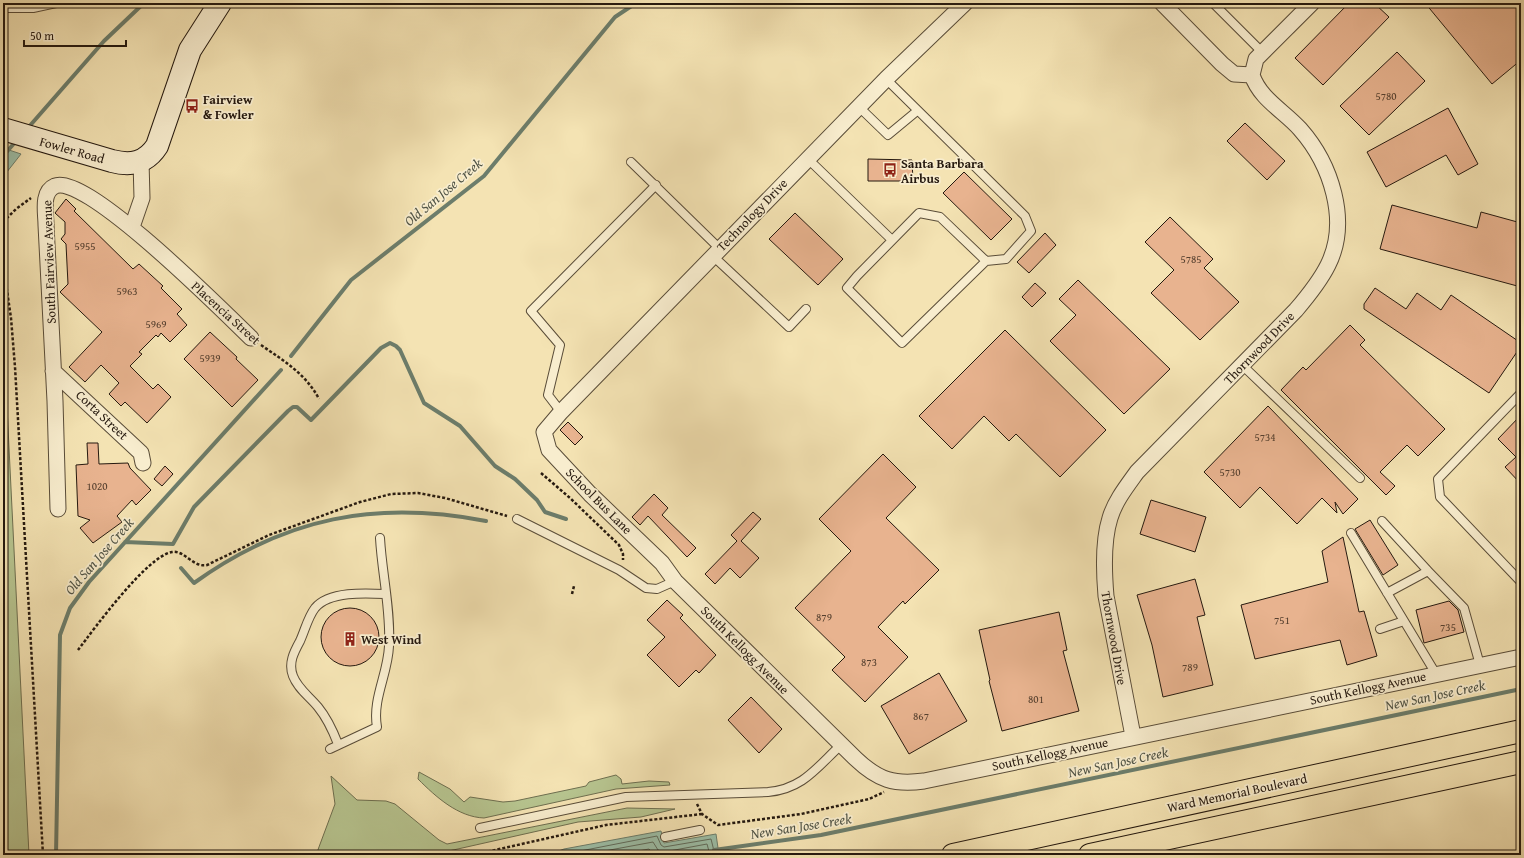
<svg xmlns="http://www.w3.org/2000/svg" width="1524" height="858" viewBox="0 0 1524 858" font-family="'Gentium Book Plus',serif">
	<rect width="100%" height="100%" fill="#f4e3b3"/>
	<filter id="stains"><feTurbulence type="fractalNoise" baseFrequency=".005" numOctaves="4"/><feColorMatrix values="0 0 0 0 .2 0 0 0 0 .09 0 0 0 0 .02 0 0 0 .5 -.17"/></filter>
	<radialGradient id="worn" r=".72"><stop offset=".6" stop-color="#630" stop-opacity="0"/><stop offset="1" stop-color="#630" stop-opacity=".3"/></radialGradient>
	<path fill="#b7c590" stroke="#6e6f50" d="M 3,325 L 29,855 L 3,855 Z
		M 419,772 L 450,789 L 464,802 L 470,797 L 503,802 L 515,801 L 586,786 L 589,782 L 616,775 L 621,779 L 622,784 L 649,781 L 669,782 L 670,785 L 616,789 L 484,818 C 458,817 436,797 418,779 Z
		M 331,776 L 357,800 L 386,801 L 395,804 L 439,840 L 447,844 L 627,808 L 675,809 L 641,817 L 578,822 L 431,855 L 316,855 L 335,804 Z"/>
	<path fill="#9cbfa8" stroke="#6c7d6b" d="M 3,148 L 21,154 L 3,177 Z
		M 661,831 L 664,843 L 716,834 L 719,855 L 548,855 L 564,849 Z"/>
	<g fill="none" stroke-linecap="round" stroke-linejoin="round">
		<path stroke="#606c5c" stroke-width="1" d="M 560,855 L 657,836 L 661,845 L 664,847 L 711,839 L 715,855
			M 583,855 L 653,842 L 658,850 L 664,852 L 707,844 L 710,855
			M 617,855 L 649,849 L 655,855"/>
		<path stroke="#6c7d6b" stroke-width="4" d="M 27,129 L 104,41 L 144,3
			M 3,156 L 17,140
			M 291,356 L 351,280 L 484,176 L 615,17 L 636,3
			M 125,542 L 173,544 L 194,507 L 288,411 L 293,407 L 297,407 L 311,420 L 381,348 L 390,343 L 396,346 L 400,350 L 424,403 L 460,426 L 495,466 L 515,479 L 537,500 L 545,512 L 566,519
			M 181,568 L 194,583 C 286,517 376,500 486,521
			M 714,850 L 821,835 L 1521,689
			M 56,855 L 60,635 L 70,608 L 89,582 L 281,370"/>
	</g>
	<path fill="#e8b38f" stroke="#25190f" d="M 1349,3 L 1374,3 L 1389,17 L 1323,85 L 1295,58 Z
		M 1425,3 L 1521,3 L 1521,60 L 1492,84 Z
		M 1397,52 L 1425,81 L 1369,135 L 1340,106 Z
		M 1448,108 L 1478,164 L 1458,175 L 1446,155 L 1386,187 L 1367,152 Z
		M 1245,123 L 1285,161 L 1267,180 L 1227,141 Z
		M 868,159 L 912,160 L 913,181 L 868,181 Z
		M 964,172 L 1012,219 L 991,240 L 943,193 Z
		M 66,199 L 76,209 L 74,211 L 133,269 L 139,264 L 163,286 L 161,288 L 182,309 L 177,314 L 187,325 L 170,342 L 161,333 L 158,337 L 156,335 L 139,352 L 142,354 L 130,366 L 153,389 L 158,384 L 171,397 L 147,423 L 125,402 L 121,406 L 109,394 L 119,383 L 101,365 L 85,382 L 69,367 L 102,332 L 60,292 L 68,284 L 66,244 L 61,239 L 65,234 L 65,222 L 55,213 Z
		M 1392,205 L 1477,228 L 1481,212 L 1521,223 L 1521,287 L 1380,249 Z
		M 795,213 L 843,259 L 818,285 L 769,239 Z
		M 1170,217 L 1213,259 L 1204,268 L 1239,302 L 1200,340 L 1151,293 L 1174,270 L 1145,242 Z
		M 1045,233 L 1056,245 L 1029,273 L 1017,262 Z
		M 1078,280 L 1170,369 L 1124,414 L 1050,341 L 1076,315 L 1059,299 Z
		M 1035,283 L 1046,293 L 1032,307 L 1022,297 Z
		M 1375,288 L 1406,309 L 1417,293 L 1441,310 L 1451,295 L 1521,343 L 1521,346 L 1489,393 L 1364,309 L 1364,304 Z
		M 1350,325 L 1365,340 L 1360,345 L 1445,429 L 1418,456 L 1407,445 L 1380,472 L 1395,486 L 1386,495 L 1281,390 L 1303,367 L 1306,370 Z
		M 1005,330 L 1106,430 L 1060,477 L 1016,434 L 1009,441 L 984,416 L 952,449 L 919,416 Z
		M 210,332 L 237,357 L 236,359 L 258,380 L 232,407 L 184,359 Z
		M 1268,406 L 1358,499 L 1343,514 L 1335,502 L 1337,513 L 1322,498 L 1297,524 L 1260,487 L 1240,508 L 1204,472 Z
		M 1521,415 L 1521,484 L 1505,467 L 1516,457 L 1498,439 Z
		M 568,422 L 583,437 L 575,445 L 560,430 Z
		M 87,443 L 98,443 L 99,464 L 128,463 L 130,468 L 151,490 L 136,505 L 132,500 L 117,516 L 122,522 L 93,543 L 80,528 L 90,520 L 78,516 L 76,465 L 88,464 Z
		M 883,454 L 916,487 L 886,518 L 939,570 L 905,604 L 903,601 L 878,627 L 908,657 L 865,702 L 832,670 L 845,657 L 795,608 L 851,551 L 819,519 Z
		M 165,466 L 173,474 L 162,486 L 154,479 Z
		M 654,494 L 668,508 L 662,515 L 696,548 L 687,557 L 648,516 L 640,525 L 632,517 Z
		M 1151,500 L 1206,517 L 1195,552 L 1140,534 Z
		M 753,512 L 761,519 L 741,541 L 759,558 L 740,578 L 730,568 L 715,584 L 705,574 L 737,541 L 731,535 Z
		M 1370,520 L 1398,565 L 1383,575 L 1355,529 Z
		M 1343,537 L 1359,612 L 1364,611 L 1377,656 L 1347,665 L 1340,640 L 1255,659 L 1241,605 L 1328,582 L 1322,551 Z
		M 1195,579 L 1205,615 L 1197,617 L 1213,685 L 1163,697 L 1152,645 L 1137,595 Z
		M 667,600 L 683,615 L 680,618 L 716,655 L 699,673 L 696,670 L 679,687 L 647,655 L 665,637 L 647,620 Z
		M 1449,601 L 1458,610 L 1464,632 L 1424,643 L 1416,610 Z
		M321 637a29 29 0 1 1 58 0a29 29 0 1 1-58 0Z
		M 1059,612 L 1067,650 L 1063,651 L 1079,711 L 1002,731 L 989,681 L 990,680 L 979,630 Z
		M 939,673 L 967,721 L 909,754 L 881,706 Z
		M 751,697 L 782,729 L 759,753 L 728,720 Z"/>
	<g fill="none" stroke-linecap="round" stroke-linejoin="round">
		<defs>
			<path id="lane" d="M 1213,3 L 1263,53
				M 3,8 L 33,8 L 56,3
				M 886,79 L 1025,216 L 1031,231 L 1006,259 L 986,261 L 902,343 L 847,288 L 857,276 L 919,213 L 940,217 L 986,261
				M 859,107 L 888,135 L 917,111
				M 808,159 L 892,240
				M 631,162 L 720,249
				M 713,256 L 789,327 L 806,309
				M 1242,365 L 1360,478
				M 1521,393 L 1438,479 L 1440,497 L 1521,582
				M 561,412 L 548,395 L 560,345 L 531,311 L 656,185
				M 517,519 L 619,570 L 646,588 L 657,589 L 675,581
				M 1382,521 L 1428,571 L 1387,593
				M 1351,533 L 1436,674
				M 1428,571 L 1464,608 L 1480,665
				M 1380,629 L 1404,621
				M 338,744 C 333,731 327,718 318,707 C 309,696 298,689 293,676 C 288,663 294,652 300,641 C 305,630 308,617 315,608 C 329,591 366,593 385,594
				M 330,749 L 377,727 C 372,699 388,674 389,646 C 391,610 382,574 380,538
				M 480,828 L 626,797 L 768,792 C 803,789 817,767 841,745
				M 665,837 L 700,830"/>
			<path id="street" d="M 965,3 L 886,79 L 561,412 L 544,432 L 549,450 L 590,494 L 662,563 L 675,581 L 856,759 C 878,780 894,785 924,781 L 1521,657
				M 1252,75 L 1256,59 L 1312,3
				M 132,227 L 142,198 L 141,161
				M 53,371 L 141,453 L 143,463
				M 58,509 L 55,401 L 46,225 C 46,213 41,192 55,186 C 85,172 225,313 251,338
				M 1133,736 L 1106,596 C 1104,573 1103,540 1110,518 C 1115,501 1127,486 1137,472 L 1296,310 C 1308,296 1320,281 1328,265 C 1350,221 1331,164 1300,129 C 1284,111 1260,99 1252,75 L 1234,74 L 1222,64 L 1162,3"/>
			<path id="secondary" d="M 3,129 L 112,161 C 131,166 146,163 157,146 L 190,50 L 220,3"/>
			<path id="highway" d="M 953,855 L 1521,731
				M 1090,855 L 1521,762"/>
		</defs>
		<use href="#lane" stroke="#594c38" stroke-width="10"/>
		<use href="#street" stroke="#594c38" stroke-width="17"/>
		<use href="#secondary" stroke="#25190f" stroke-width="24"/>
		<use href="#highway" stroke="#25190f" stroke-width="24"/>
		<path stroke="#25190f" stroke-width="2.5" stroke-dasharray="3 2" stroke-linecap="butt" d="M 3,222 L 16,209 L 31,198
			M 3,263 L 11,318 L 15,367 L 43,855
			M 261,345 C 284,361 306,374 319,399
			M 541,473 L 570,498 L 619,545 L 623,554 L 623,560
			M 572,594 L 574,586
			M 78,650 C 94,629 147,556 172,552 C 185,550 193,568 207,565 L 269,535 L 360,502 L 391,494 L 418,493 L 445,498 L 507,516
			M 697,804 L 702,814 L 718,825 L 801,814 L 869,799 L 884,792
			M 473,855 L 606,825 L 702,814"/>
		<use href="#lane" stroke="#f8edce" stroke-width="8"/>
		<use href="#street" stroke="#f8edce" stroke-width="15"/>
		<use href="#secondary" stroke="#f8edce" stroke-width="22"/>
		<use href="#highway" stroke="#f4e3b3" stroke-width="22"/>
	</g>
	<defs>
		<symbol id="bus-bare" viewBox="-9 -9 18 18"><path d="M-5-6H5V4H4V6H2V4H-2V6H-4V4H-5ZM-3.5-4V0h7V-4ZM-3.5 1.2v1.5H-2V1.2ZM2 1.2v1.5H3.5V1.2Z" fill="#8f2418" stroke="#f8edce" stroke-width="2.5" paint-order="stroke"/></symbol>
		<symbol id="building-bare" viewBox="-9 -9 18 18"><path d="M-4-6H4V6H1V3H-1V6H-4ZM-2.5-4.3h1.7v1.8h-1.7ZM.8-4.3h1.7v1.8H.8ZM-2.5-1h1.7V.8h-1.7ZM.8-1h1.7V.8H.8Z" fill="#8f2418" stroke="#f8edce" stroke-width="2.5" paint-order="stroke"/></symbol>
	</defs>
	<g fill-rule="evenodd">
		<use href="#bus-bare" x="182" y="96" width="20" height="20"/>
		<use href="#bus-bare" x="880" y="160" width="20" height="20"/>
		<use href="#building-bare" x="340" y="629" width="20" height="20"/>
	</g>
	<g text-anchor="middle" dominant-baseline="central" stroke-width="3.5" stroke-linejoin="round" paint-order="stroke">
		<g font-size="11" fill="#56402f">
			<text x="1386" y="96">5780</text>
			<text x="85" y="246">5955</text>
			<text x="1191" y="259">5785</text>
			<text x="127" y="291">5963</text>
			<text x="156" y="324">5969</text>
			<text x="210" y="358">5939</text>
			<text x="1265" y="437">5734</text>
			<text x="1230" y="472">5730</text>
			<text x="97" y="486">1020</text>
			<text x="824" y="617">879</text>
			<text x="1282" y="620">751</text>
			<text x="1448" y="627">735</text>
			<text x="869" y="662">873</text>
			<text x="1190" y="667">789</text>
			<text x="1036" y="699">801</text>
			<text x="921" y="716">867</text>
		</g>
		<g font-size="13" font-weight="bold" fill="#25190f" stroke="#f8edce" text-anchor="start">
			<text x="203" y="99">Fairview<tspan x="203" dy="15">&amp; Fowler</tspan></text>
			<text x="901" y="163">Santa Barbara<tspan x="901" dy="15">Airbus</tspan></text>
			<text x="361" y="639">West Wind</text>
		</g>
		<g font-size="13" fill="#25190f" stroke="#f8edce">
			<text transform="translate(72 150) rotate(16)">Fowler Road</text>
			<text transform="translate(752 215) rotate(-46)">Technology Drive</text>
			<text transform="translate(49 262) rotate(-92)">South Fairview Avenue</text>
			<text transform="translate(226 313) rotate(42)">Placencia Street</text>
			<text transform="translate(1259 348) rotate(-46)">Thornwood Drive</text>
			<text transform="translate(102 415) rotate(43)">Corta Street</text>
			<text transform="translate(599 501) rotate(45)">School Bus Lane</text>
			<text transform="translate(1114 638) rotate(80)">Thornwood Drive</text>
			<text transform="translate(745 650) rotate(45)">South Kellogg Avenue</text>
			<text transform="translate(1368 688) rotate(-12)">South Kellogg Avenue</text>
			<text transform="translate(1050 754) rotate(-12)">South Kellogg Avenue</text>
			<text transform="translate(1237 793) rotate(-12)">Ward Memorial Boulevard</text>
		</g>
		<g font-size="14" font-style="italic" fill="#4f5345" stroke="#f8edce">
			<text transform="translate(443 192) rotate(-40)">Old San Jose Creek</text>
			<text transform="translate(99 556) rotate(-49)">Old San Jose Creek</text>
			<text transform="translate(1435 695) rotate(-12)">New San Jose Creek</text>
			<text transform="translate(1118 762) rotate(-12)">New San Jose Creek</text>
			<text transform="translate(801 826) rotate(-9)">New San Jose Creek</text>
		</g>
	</g>
	<rect width="1524" height="858" fill="none" stroke="#f4e3b3" stroke-width="16"/>
	<rect x="4" y="4" width="1516" height="850" fill="none" stroke="#25190f" stroke-width="2"/>
	<rect x="8" y="8" width="1508" height="842" fill="none" stroke="#25190f"/>
	<path d="M24 40v6h102v-6" fill="none" stroke="#25190f" stroke-width="2"/>
	<text x="30" y="40" font-size="12" fill="#25190f" stroke="#f8edce" stroke-width="3" paint-order="stroke">50 m</text>
	<rect width="100%" height="100%" filter="url(#stains)"/>
	<rect width="100%" height="100%" fill="url(#worn)"/>
</svg>
